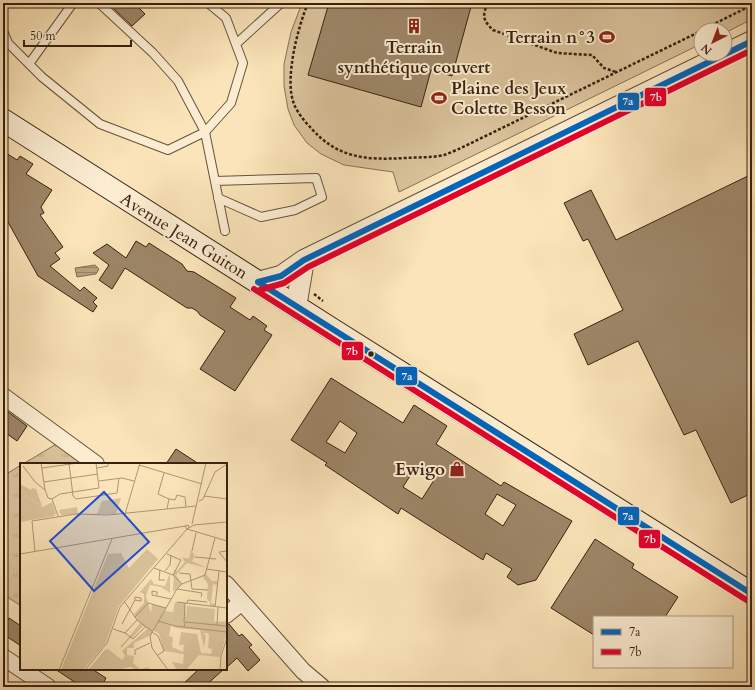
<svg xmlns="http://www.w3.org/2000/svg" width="755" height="690" viewBox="0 0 755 690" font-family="Cardo,serif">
	<defs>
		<pattern id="grass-tufts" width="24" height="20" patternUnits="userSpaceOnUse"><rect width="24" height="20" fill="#dac39c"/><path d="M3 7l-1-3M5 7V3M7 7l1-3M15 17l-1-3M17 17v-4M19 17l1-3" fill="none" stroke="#bca785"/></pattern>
		<pattern id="water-rules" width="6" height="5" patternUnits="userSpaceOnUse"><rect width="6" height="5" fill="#b8a280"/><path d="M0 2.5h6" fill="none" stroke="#968467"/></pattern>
	</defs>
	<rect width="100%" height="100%" fill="#fbe4b9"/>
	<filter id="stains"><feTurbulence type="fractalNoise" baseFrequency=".005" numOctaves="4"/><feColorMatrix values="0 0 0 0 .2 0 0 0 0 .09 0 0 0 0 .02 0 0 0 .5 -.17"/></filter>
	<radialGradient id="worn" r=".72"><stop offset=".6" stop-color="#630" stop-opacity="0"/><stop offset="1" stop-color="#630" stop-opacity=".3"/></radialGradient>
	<path fill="url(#grass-tufts)" stroke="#887256" d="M 58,443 L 87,464 L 23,464 Z
		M 21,465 L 21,606 L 3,594 L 3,476 Z"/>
	<path fill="#dac39c" stroke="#887256" d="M 302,3 L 752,3 L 752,19 L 725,33 L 725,30 L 701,30 L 701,44 L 399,192 L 393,172 L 344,165 L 321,154 L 307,143 L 294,125 L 288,109 L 284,86 L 284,64 L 291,32 Z"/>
	<path fill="url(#water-rules)" stroke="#846e53" d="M 95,265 L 99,269 L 96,274 L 77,277 L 75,268 Z"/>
	<path fill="#9d8668" stroke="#372110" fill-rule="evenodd" d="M 118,3 L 134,3 L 145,14 L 132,26 L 113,8 Z
		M 329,3 L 472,3 L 452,76 L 431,70 L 421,107 L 308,75 Z
		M 3,151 L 17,160 L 20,156 L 33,164 L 26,174 L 52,190 L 41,207 L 44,213 L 40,215 L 63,247 L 55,253 L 60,259 L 50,266 L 80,291 L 84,287 L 97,298 L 93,302 L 97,306 L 93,312 L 38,276 L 3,213 Z
		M 752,174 L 752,493 L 731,503 L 696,430 L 684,435 L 638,341 L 588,365 L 574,334 L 623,310 L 588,239 L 583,241 L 564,203 L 591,190 L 616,240 Z
		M 136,241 L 146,247 L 149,243 L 182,264 L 187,271 L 194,272 L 236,298 L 230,307 L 250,320 L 253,316 L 267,326 L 264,330 L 272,335 L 235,391 L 200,369 L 225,331 L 200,315 L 197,311 L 192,308 L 187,308 L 125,268 L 112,289 L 99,280 L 109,265 L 93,253 L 107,244 L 126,258 Z
		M 331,378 L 403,423 L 414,405 L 447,426 L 436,444 L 501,486 L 504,482 L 572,521 L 536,580 L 518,585 L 507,577 L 512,569 L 486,553 L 483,560 L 401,508 L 398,514 L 325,465 L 327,463 L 291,440 ZM 340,421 L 357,433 L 345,453 L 326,442 ZM 415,468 L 434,480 L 422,499 L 403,487 ZM 497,494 L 516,505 L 503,526 L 485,514 Z
		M 3,408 L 27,426 L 17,441 L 3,431 Z
		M 176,449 L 199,464 L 166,464 Z
		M 595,539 L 634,564 L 632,568 L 678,597 L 665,617 L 594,617 L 594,635 L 551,608 Z
		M 9,618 L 21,626 L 21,646 L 3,634 L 3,627 Z
		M 226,624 L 229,624 L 239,636 L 242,634 L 252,645 L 249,647 L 260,660 L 248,671 L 237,658 L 226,668 Z
		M 55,669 L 92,669 L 106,678 L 101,687 L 82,687 Z
		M 199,669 L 224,669 L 204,687 L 180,687 Z"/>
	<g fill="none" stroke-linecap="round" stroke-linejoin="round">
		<defs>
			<path id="service" d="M 99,3 L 153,53 L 178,81 L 205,132 L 225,231
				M 3,31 L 8,43 L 42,77 L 100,124 L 168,150 L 205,132 L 231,103 L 243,63 L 226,18 L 208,3
				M 236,44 L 281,3
				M 29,64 L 73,3
				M 215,181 L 316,178 L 322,197 L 295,210 L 261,217 L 218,198"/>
			<path id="minor" d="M 3,396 L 96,464
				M 226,584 L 303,671 L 322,687
				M 226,615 L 242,602
				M 3,657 L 21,669
				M 21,669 L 48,687"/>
			<path id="tertiary" d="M 258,282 L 281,276 L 304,260 L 752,41
				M 296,307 L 304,260"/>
			<path id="secondary" d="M 3,120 L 333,330 L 752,594"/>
		</defs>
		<use href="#service" stroke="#68523a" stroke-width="10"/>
		<use href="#minor" stroke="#68523a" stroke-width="18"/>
		<use href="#tertiary" stroke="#68523a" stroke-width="22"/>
		<use href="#secondary" stroke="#372110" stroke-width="24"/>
		<path stroke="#372110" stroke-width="2.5" stroke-dasharray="3 2" stroke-linecap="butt" d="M 308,3 C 298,27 284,79 294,104 C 297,112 305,122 311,128 C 338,159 367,160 405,158 C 418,157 432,158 444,155 C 450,153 456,150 461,148 L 701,31
			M 487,3 C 483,17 482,19 493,30 L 557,53 L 592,55 L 604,68 L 616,72
			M 702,30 L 752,5
			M 314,294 L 323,301"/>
		<use href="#service" stroke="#fcedd2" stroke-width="8"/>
		<use href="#minor" stroke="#fcedd2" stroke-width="16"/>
		<use href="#tertiary" stroke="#fcedd2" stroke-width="20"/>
		<use href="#secondary" stroke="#fcedd2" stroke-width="22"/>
		<defs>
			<path id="bus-1" d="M 258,282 L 752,594
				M 258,282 L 281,276 L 304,260 L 752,41"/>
			<path id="bus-2" d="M 254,289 L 748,601
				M 260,290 L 284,283 L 308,267 L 752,50"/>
		</defs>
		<use href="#bus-1" stroke="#fcedd2" stroke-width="9"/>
		<use href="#bus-2" stroke="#fcedd2" stroke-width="9"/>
		<use href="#bus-1" stroke="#0065bd" stroke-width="6"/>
		<use href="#bus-2" stroke="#e4002b" stroke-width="6"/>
	</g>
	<defs>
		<symbol id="building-bare" viewBox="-9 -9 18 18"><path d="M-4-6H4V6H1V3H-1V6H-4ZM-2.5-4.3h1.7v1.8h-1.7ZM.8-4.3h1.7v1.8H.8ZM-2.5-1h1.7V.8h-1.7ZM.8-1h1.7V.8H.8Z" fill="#8f2418" stroke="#fcedd2" stroke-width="2.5" paint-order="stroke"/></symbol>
		<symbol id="stadium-bare" viewBox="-9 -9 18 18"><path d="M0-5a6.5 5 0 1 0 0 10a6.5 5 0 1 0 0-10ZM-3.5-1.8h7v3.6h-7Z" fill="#8f2418" stroke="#fcedd2" stroke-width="2.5" paint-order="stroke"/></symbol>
		<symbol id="shop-bare" viewBox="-9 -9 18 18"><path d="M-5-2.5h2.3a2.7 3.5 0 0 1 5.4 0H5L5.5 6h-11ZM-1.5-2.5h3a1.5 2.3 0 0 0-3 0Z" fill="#8f2418" stroke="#fcedd2" stroke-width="2.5" paint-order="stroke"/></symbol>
	</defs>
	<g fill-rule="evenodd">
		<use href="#building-bare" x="403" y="15" width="22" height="22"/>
		<use href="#stadium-bare" x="596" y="26" width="22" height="22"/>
		<use href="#stadium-bare" x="428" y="87" width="22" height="22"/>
		<use href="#shop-bare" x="446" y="458" width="22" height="22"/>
	</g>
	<circle fill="#372110" stroke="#fcedd2" stroke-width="1.5" cx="371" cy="354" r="3.5"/>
	<g text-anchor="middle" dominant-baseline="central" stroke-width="4" stroke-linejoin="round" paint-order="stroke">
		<g font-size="17" font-weight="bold" fill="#372110" stroke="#fcedd2" text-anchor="end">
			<text x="595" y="37">Terrain n°3</text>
			<text x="414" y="47" text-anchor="middle">Terrain<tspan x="414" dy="20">synthétique couvert</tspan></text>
			<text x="451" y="88" text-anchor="start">Plaine des Jeux<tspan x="451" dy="20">Colette Besson</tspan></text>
			<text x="445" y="469">Ewigo</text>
		</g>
		<g font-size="17" fill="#372110" stroke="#fcedd2">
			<text transform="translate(184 236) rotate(32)">Avenue Jean Guiton</text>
		</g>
	</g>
	<g transform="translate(20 463)">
		<rect width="207" height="207" fill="#fbe4b9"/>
		<path d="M 101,35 L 96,51 L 77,51 L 82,38 ZM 171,87 L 175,93 L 172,98 L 187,105 L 167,100 L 156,112 L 162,121 L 153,129 L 154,107 L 157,108 L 165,99 L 162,94 L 169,96 ZM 150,110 L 150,130 L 141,124 L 130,122 L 126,133 L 131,150 L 132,141 L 146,145 L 145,148 L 153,149 L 155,139 L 165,140 L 166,156 L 167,143 L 195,146 L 194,159 L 207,158 L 207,170 L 200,194 L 179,192 L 166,207 L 157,207 L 152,199 L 163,201 L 164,191 L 144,188 L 139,171 L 133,167 L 131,172 L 114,180 L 114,185 L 107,185 L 107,192 L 114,193 L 113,200 L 120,206 L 129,204 L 129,207 L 117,207 L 110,204 L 97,207 L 68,207 L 85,187 L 88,186 L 102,197 L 105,193 L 102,188 L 127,166 L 123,163 L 112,175 L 109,174 L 120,160 L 114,151 L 124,140 L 124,131 L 120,129 L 131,116 L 134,121 L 145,123 ZM 151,162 L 156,165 L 180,167 L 184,185 L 186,172 L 183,170 L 187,170 L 189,172 L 188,185 L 192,186 L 191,191 L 181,190 L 177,171 L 161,169 L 159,182 L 164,182 L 163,189 L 152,184 L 153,174 L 149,173 ZM 185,110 L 192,118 L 198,118 L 197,122 L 193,121 L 191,140 L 195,141 L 195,144 L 190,143 L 190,139 L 187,136 L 188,121 L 183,114 Z" fill="#dac39c" fill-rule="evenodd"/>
		<path d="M 0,21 L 11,27 L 12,25 L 16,26 L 22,43 L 5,33 L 6,29 L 0,26 Z" fill="#dac39c"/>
		<path d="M 0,26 L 6,29 L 5,33 L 23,44 L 32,39 L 36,50 L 34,53 L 0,59 ZM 57,44 L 58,51 L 41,52 L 39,47 ZM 127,86 L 138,96 L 99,143 L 85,181 L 63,207 L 41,207 L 88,91 L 101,90 L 109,105 Z" fill="#dac39c"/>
		<path fill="none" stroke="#ad9675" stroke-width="1" d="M 21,0 L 25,27M 49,0 L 53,33 L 56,36 L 97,30 L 99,15M 119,2 L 182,21M 3,3 L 15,19 L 25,27 L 28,35 L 32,36 L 38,53M 22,5 L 58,0M 77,5 L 88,3 L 88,0M 144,10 L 138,31 L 149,36 L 147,46M 79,18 L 102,15 L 114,18M 24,19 L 78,11M 184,33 L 207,36M 32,36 L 40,31 L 79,25 L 76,0M 149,36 L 155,37 L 157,32 L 165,34 L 166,44M 179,38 L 183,36 L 195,9 L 207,1M 105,51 L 120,0M 172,61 L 186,0M 169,65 L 168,62 L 165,63 L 167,66 L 174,62 L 207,59M 172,88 L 176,70M 207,88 L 199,89 L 207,99M 15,89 L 12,58 L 56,51 L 88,52 L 176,43M 0,91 L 165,63M 147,91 L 161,97 L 153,112M 175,94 L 196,96M 134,105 L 153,112 L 162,121M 186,106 L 207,109M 140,107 L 139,117 L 145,117M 145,108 L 150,102 L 151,92M 159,110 L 170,111 L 172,126 L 188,127M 157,126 L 182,130 L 181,134M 137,132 L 137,129 L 132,128 L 132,132 L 151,136M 115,134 L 121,135 L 121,138 L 115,137 ZM 104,138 L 117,157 L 132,168M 157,139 L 207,145M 167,140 L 168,137 L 187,139M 195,144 L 199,108M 115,154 L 128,140 L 146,145M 138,158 L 155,163 L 207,169M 164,159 L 165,140M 102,161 L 115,137M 197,162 L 198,144M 164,164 L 165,159 L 207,163M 93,166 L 105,170 L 117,157M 132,169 L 138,173 L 144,188 L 138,192M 105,170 L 113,176 L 125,164M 101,184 L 110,174M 115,192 L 115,187 L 130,180M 39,207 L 92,76M 65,207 L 87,180 L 100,144 L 167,66 L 207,78M 148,207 L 132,185 L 130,173 L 157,126 L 162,121 L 185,112 L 195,75M 200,207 L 201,193 L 207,175"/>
		<path fill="#1d4ed8" fill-opacity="0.15" stroke="#1d4ed8" stroke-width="2" d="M 84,29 L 129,79 L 74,128 L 30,78 Z"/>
		<rect width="207" height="207" fill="none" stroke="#372110" stroke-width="2"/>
	</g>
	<g stroke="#fcedd2" stroke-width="1.5">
		<rect x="644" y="87" width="23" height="20" rx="4" fill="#e4002b"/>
		<rect x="617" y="92" width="23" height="19" rx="4" fill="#0065bd"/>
		<rect x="341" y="341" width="23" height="20" rx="4" fill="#e4002b"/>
		<rect x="395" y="366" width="23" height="20" rx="4" fill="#0065bd"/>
		<rect x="617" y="506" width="23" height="20" rx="4" fill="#0065bd"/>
		<rect x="638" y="529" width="23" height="20" rx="4" fill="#e4002b"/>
	</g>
	<g font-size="11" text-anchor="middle" font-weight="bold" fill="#fff">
		<text x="656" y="101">7b</text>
		<text x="628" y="105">7a</text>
		<text x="352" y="355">7b</text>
		<text x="407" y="380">7a</text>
		<text x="628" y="520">7a</text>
		<text x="650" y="543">7b</text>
	</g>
	<rect width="755" height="690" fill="none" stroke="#fbe4b9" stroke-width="16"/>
	<rect x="4" y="4" width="747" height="682" fill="none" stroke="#372110" stroke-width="2"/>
	<rect x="8" y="8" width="739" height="674" fill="none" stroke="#372110"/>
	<rect x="593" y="616" width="140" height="52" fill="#fcedd2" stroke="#ad9b84"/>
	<rect x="601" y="629" width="20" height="6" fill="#0065bd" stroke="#ad9b84"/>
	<text x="629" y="636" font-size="12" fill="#372110">7a</text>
	<rect x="601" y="649" width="20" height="6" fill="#e4002b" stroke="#ad9b84"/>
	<text x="629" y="656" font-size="12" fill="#372110">7b</text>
	<g transform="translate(713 42) rotate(222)"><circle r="19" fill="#fcedd2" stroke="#ad9b84"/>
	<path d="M0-3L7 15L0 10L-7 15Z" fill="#8f2418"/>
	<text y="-6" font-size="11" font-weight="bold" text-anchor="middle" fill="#372110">N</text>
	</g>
	<path d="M24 40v6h107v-6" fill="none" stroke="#372110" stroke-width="2"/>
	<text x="30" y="40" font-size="12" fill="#372110" stroke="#fcedd2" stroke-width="3" paint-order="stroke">50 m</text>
	<rect width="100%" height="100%" filter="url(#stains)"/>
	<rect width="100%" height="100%" fill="url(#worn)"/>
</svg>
